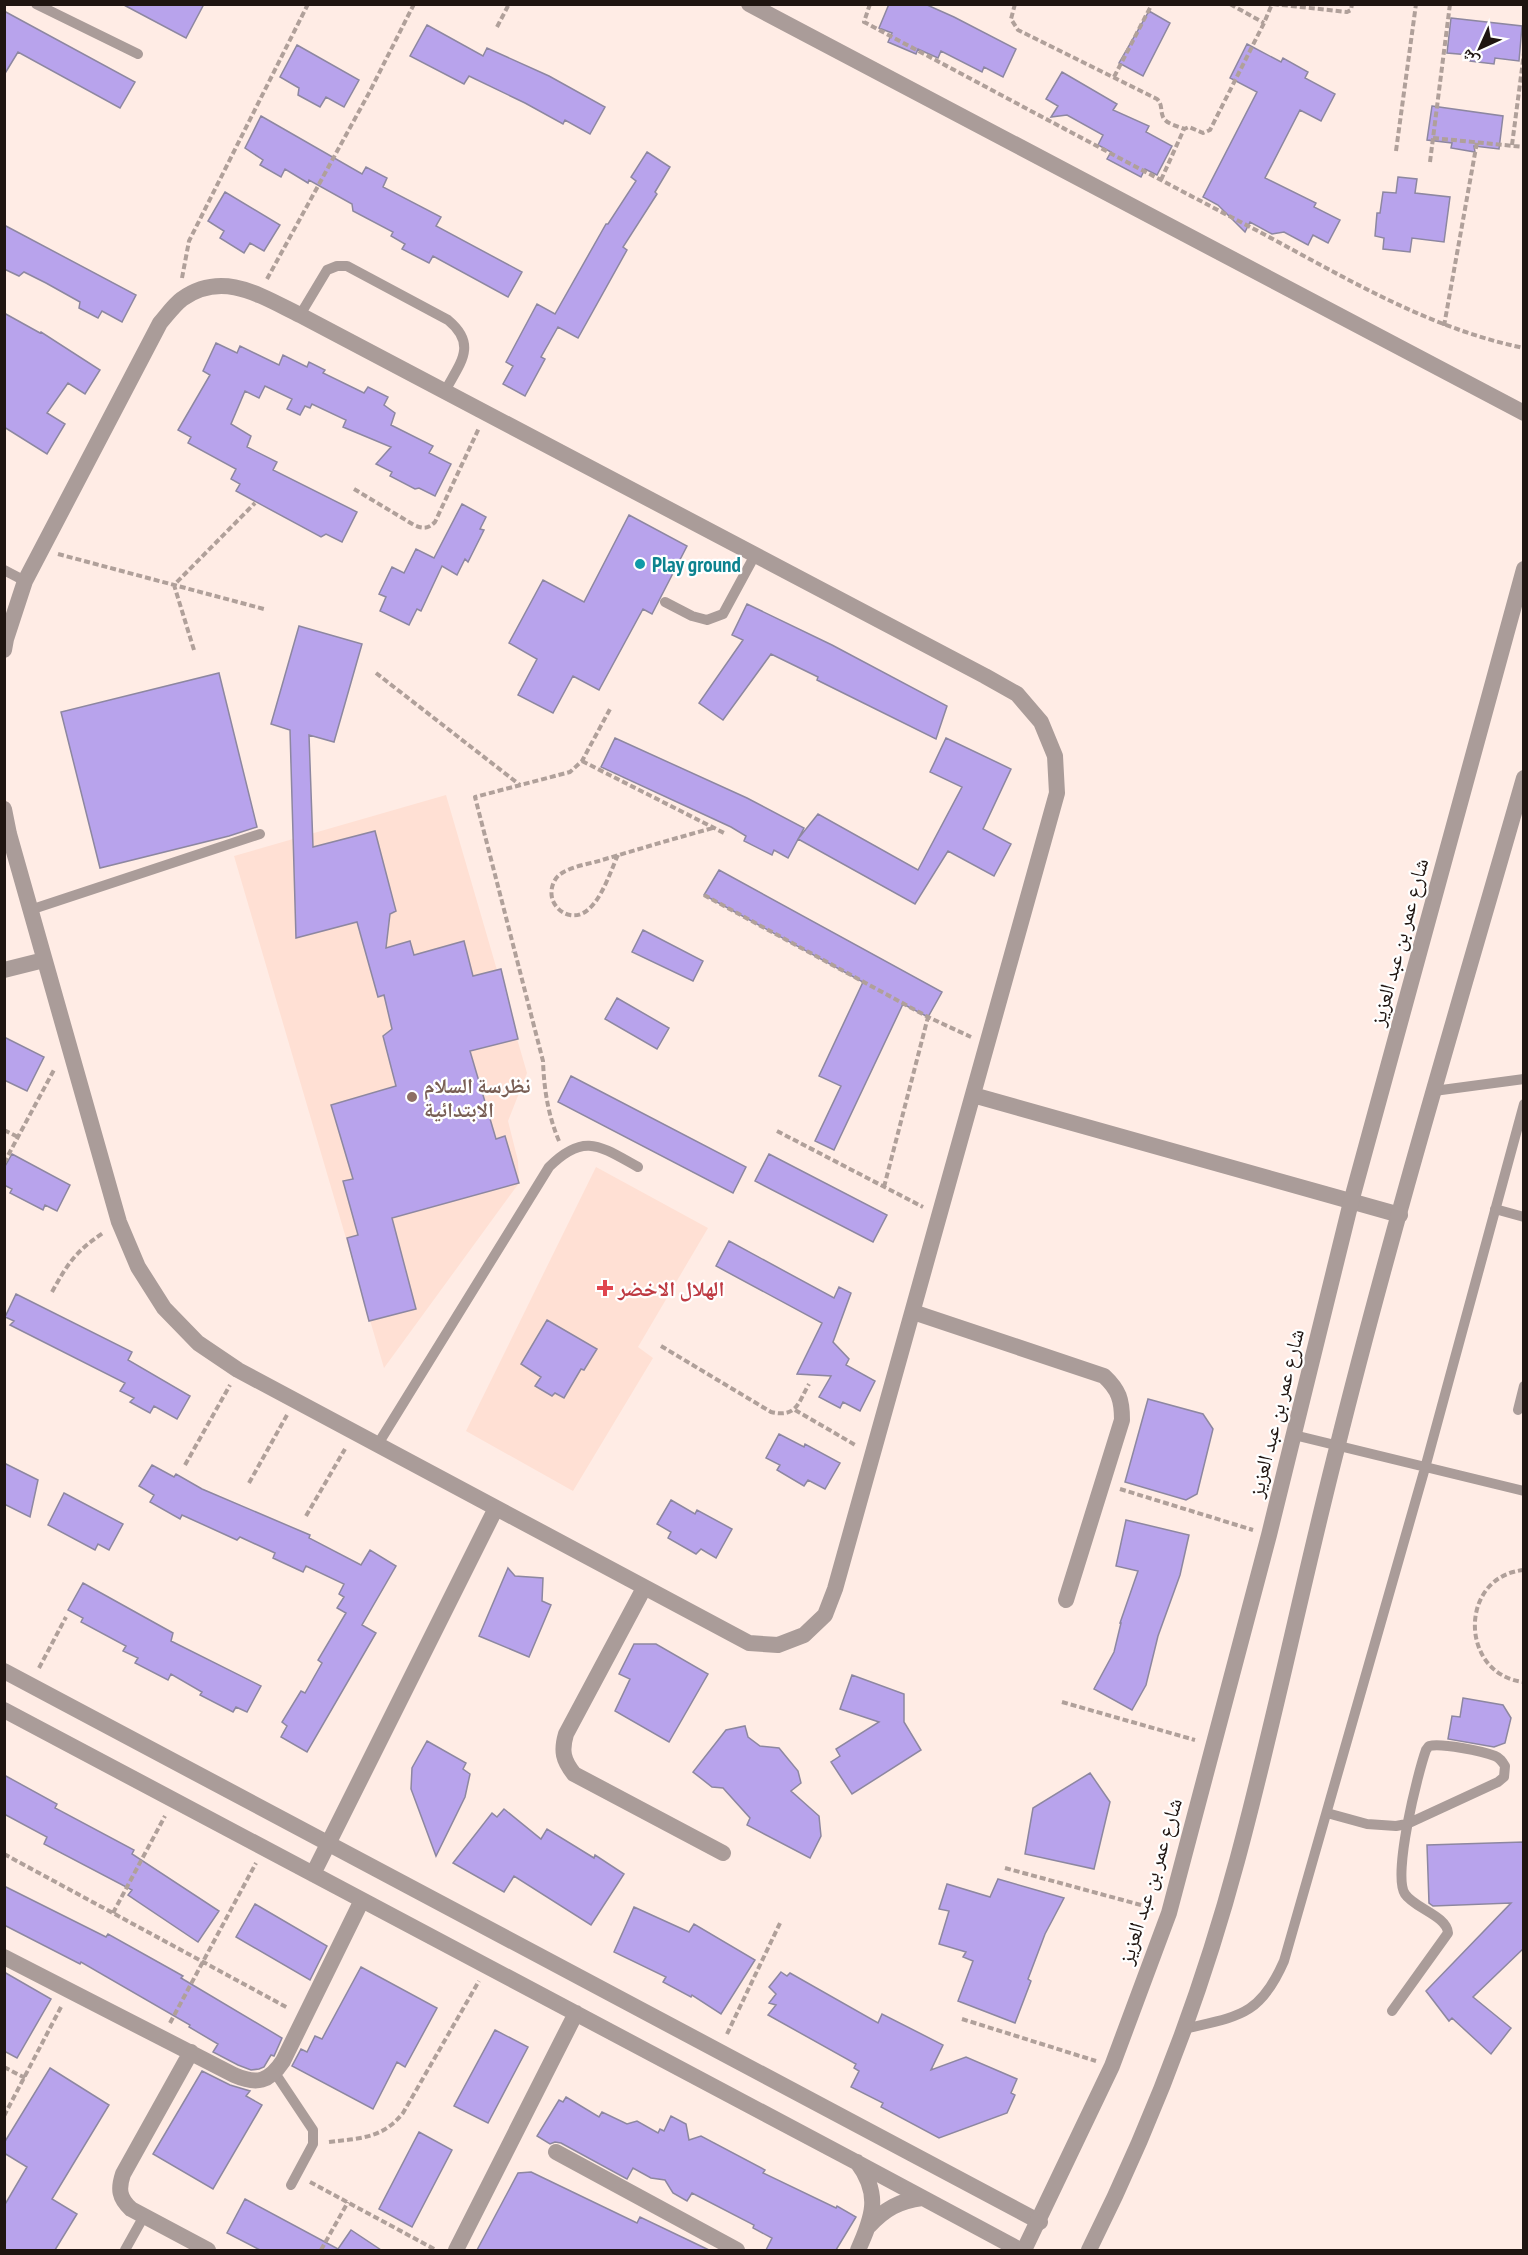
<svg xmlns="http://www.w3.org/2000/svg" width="1528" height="2255" viewBox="0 0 1528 2255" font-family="'PT Sans Narrow','Noto Naskh Arabic',sans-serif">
	<rect width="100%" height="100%" fill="#ffece5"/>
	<path fill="#ffe0d4" d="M 446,795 L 527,1073 L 508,1121 L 518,1161 L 519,1183 L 384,1368 L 234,856 Z
		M 596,1167 L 708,1228 L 638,1347 L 653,1358 L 573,1491 L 466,1431 Z"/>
	<path fill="#b8a3ec" stroke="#8d87a0" stroke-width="1.5" d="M 122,4 L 204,4 L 186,38 Z
		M 889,4 L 925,4 L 954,17 L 1016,49 L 1003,77 L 984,67 L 982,72 L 941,51 L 938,58 L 918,49 L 916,54 L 888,42 L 892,33 L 879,28 Z
		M 4,11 L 135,82 L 120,108 L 18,52 L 4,75 Z
		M 1149,11 L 1170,23 L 1143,76 L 1119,63 Z
		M 1451,18 L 1522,26 L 1519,61 L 1495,58 L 1494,64 L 1470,61 L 1470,55 L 1447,53 Z
		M 427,25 L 483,56 L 487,48 L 549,76 L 605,107 L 590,134 L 565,120 L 563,124 L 525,103 L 469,76 L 464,84 L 410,56 Z
		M 1247,44 L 1281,62 L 1283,58 L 1308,72 L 1305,78 L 1335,94 L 1321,121 L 1300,110 L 1265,178 L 1316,203 L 1314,207 L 1340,220 L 1328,243 L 1313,235 L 1308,245 L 1284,232 L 1272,234 L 1250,222 L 1245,232 L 1218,205 L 1203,197 L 1257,92 L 1230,78 Z
		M 297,45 L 359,80 L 344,107 L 326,97 L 320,107 L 298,95 L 299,88 L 280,77 Z
		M 1062,72 L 1117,104 L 1113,110 L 1149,126 L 1146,132 L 1172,146 L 1157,175 L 1145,169 L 1141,177 L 1107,159 L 1111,152 L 1098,145 L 1103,135 L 1067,115 L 1051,117 L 1058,106 L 1046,99 Z
		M 1432,106 L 1503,116 L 1499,149 L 1474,146 L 1475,152 L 1451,148 L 1452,143 L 1427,140 Z
		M 261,116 L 362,174 L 366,167 L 387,178 L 383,187 L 441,217 L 436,226 L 522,272 L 508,297 L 433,256 L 429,263 L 402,249 L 405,244 L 391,236 L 393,232 L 353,211 L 352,204 L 309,180 L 308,183 L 285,169 L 281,177 L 260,165 L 263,160 L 245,148 Z
		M 647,152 L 670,167 L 655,192 L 657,194 L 623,247 L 627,250 L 578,338 L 558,327 L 541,357 L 545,359 L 525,396 L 503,384 L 513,366 L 506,362 L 537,304 L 555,314 L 606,224 L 608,224 L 636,181 L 631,177 Z
		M 1398,177 L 1417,179 L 1415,193 L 1450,197 L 1444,242 L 1412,238 L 1410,252 L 1383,249 L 1384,238 L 1375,236 L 1377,213 L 1380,213 L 1383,192 L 1396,193 Z
		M 225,192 L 280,225 L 264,251 L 250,243 L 244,253 L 220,238 L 224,231 L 208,221 Z
		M 4,225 L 136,295 L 122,322 L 102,311 L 98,318 L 79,308 L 80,302 L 46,283 L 24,272 L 19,276 L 4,269 Z
		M 4,313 L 40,333 L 41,332 L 100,370 L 85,394 L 68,383 L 47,413 L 65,424 L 47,454 L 4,427 Z
		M 216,343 L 237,353 L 240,346 L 279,365 L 283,355 L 307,367 L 309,362 L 325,370 L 323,373 L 364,393 L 368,387 L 388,397 L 384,405 L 395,413 L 391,425 L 433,446 L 429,453 L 451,464 L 435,496 L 419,488 L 415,489 L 390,476 L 392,472 L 376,464 L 391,447 L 343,427 L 346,420 L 312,404 L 310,408 L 305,406 L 300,415 L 287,409 L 292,399 L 265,386 L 259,398 L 245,391 L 231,424 L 251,436 L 247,447 L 277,462 L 273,470 L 357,512 L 342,542 L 326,534 L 321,537 L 236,491 L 240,484 L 231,479 L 236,469 L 188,443 L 191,437 L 178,430 L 210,375 L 203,371 Z
		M 462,504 L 486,517 L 480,529 L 484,530 L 468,562 L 465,559 L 457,575 L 442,566 L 421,611 L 417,609 L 409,625 L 380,611 L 386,597 L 379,594 L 392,567 L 404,573 L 416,549 L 434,558 Z
		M 629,515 L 687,546 L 652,614 L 643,609 L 599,690 L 573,676 L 553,713 L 518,695 L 537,659 L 509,643 L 543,580 L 584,602 Z
		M 747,604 L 832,645 L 947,706 L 936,739 L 817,680 L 818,677 L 771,654 L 723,720 L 699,703 L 743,640 L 732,635 Z
		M 299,626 L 362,644 L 334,742 L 309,735 L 313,847 L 375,831 L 396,911 L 390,914 L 386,948 L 410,941 L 414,955 L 464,941 L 473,976 L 501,969 L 518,1039 L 470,1051 L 496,1139 L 505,1136 L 519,1183 L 392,1218 L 416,1309 L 369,1321 L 347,1238 L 358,1235 L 343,1181 L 353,1179 L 331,1105 L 396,1086 L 383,1036 L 392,1029 L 384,995 L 378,997 L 357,922 L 296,938 L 290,730 L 271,724 Z
		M 219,673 L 257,827 L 229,836 L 100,868 L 61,712 Z
		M 615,738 L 747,798 L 804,828 L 788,858 L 774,850 L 772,855 L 744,841 L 746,836 L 731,827 L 601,767 Z
		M 946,738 L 1011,769 L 983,829 L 1011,844 L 994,876 L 948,851 L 915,904 L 798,839 L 818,814 L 918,870 L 962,787 L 930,772 Z
		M 719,870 L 942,992 L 928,1017 L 903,1004 L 834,1150 L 815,1141 L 841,1086 L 819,1076 L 863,982 L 704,895 Z
		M 643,930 L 703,961 L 693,981 L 632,952 Z
		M 617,998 L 669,1028 L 657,1049 L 605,1019 Z
		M 4,1037 L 44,1057 L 27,1091 L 4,1080 Z
		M 571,1076 L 746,1167 L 733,1193 L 558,1102 Z
		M 12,1154 L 70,1185 L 57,1211 L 45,1205 L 43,1210 L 10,1193 L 12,1189 L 4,1185 L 4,1168 Z
		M 769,1154 L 887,1215 L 873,1242 L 755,1181 Z
		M 729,1241 L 834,1298 L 839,1287 L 851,1293 L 833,1342 L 849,1359 L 846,1365 L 875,1381 L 860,1411 L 843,1402 L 840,1408 L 819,1397 L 831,1376 L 797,1374 L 822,1323 L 716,1266 Z
		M 16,1294 L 132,1352 L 128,1360 L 190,1396 L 177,1419 L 154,1406 L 150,1413 L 130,1402 L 134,1398 L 120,1391 L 125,1383 L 10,1325 L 14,1321 L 5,1317 Z
		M 547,1320 L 597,1349 L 584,1370 L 581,1369 L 564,1398 L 555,1393 L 552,1396 L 535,1386 L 541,1377 L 521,1364 Z
		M 1148,1399 L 1203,1414 L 1213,1429 L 1197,1494 L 1186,1500 L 1125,1482 Z
		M 779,1434 L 804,1447 L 805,1444 L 840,1463 L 825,1489 L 808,1480 L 804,1486 L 777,1470 L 780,1465 L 766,1458 Z
		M 4,1463 L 38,1480 L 30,1517 L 4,1504 Z
		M 152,1465 L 174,1477 L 176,1474 L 202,1489 L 310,1535 L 309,1538 L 361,1565 L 370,1550 L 396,1566 L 362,1625 L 376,1633 L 307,1752 L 281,1737 L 287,1726 L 282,1722 L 301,1691 L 305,1693 L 322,1663 L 318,1660 L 346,1613 L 337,1608 L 344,1597 L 339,1594 L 344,1584 L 306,1566 L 303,1572 L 273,1558 L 275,1553 L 240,1537 L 237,1540 L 182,1515 L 180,1519 L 150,1502 L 154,1495 L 139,1486 Z
		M 64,1493 L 123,1524 L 109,1550 L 98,1544 L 95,1550 L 48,1525 Z
		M 671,1500 L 695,1514 L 697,1510 L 732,1529 L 716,1558 L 701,1549 L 696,1554 L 668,1538 L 671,1532 L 657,1524 Z
		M 1126,1520 L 1189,1535 L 1180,1575 L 1158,1636 L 1146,1685 L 1132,1710 L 1094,1689 L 1114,1652 L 1121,1623 L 1120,1623 L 1138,1571 L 1116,1566 Z
		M 508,1568 L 515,1576 L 543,1578 L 542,1601 L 551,1605 L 529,1657 L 479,1636 Z
		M 83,1583 L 173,1633 L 171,1641 L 261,1686 L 247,1712 L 236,1707 L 233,1712 L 200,1695 L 202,1692 L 171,1674 L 168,1680 L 135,1663 L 138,1658 L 123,1651 L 126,1646 L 81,1622 L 83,1618 L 68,1610 Z
		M 634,1644 L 656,1644 L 708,1674 L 669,1742 L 615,1711 L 630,1679 L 619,1674 Z
		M 852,1675 L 904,1694 L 904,1722 L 921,1750 L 852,1794 L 831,1762 L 840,1756 L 836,1749 L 879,1722 L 840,1709 Z
		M 1463,1698 L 1503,1705 L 1511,1718 L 1505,1743 L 1494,1747 L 1448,1739 L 1452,1716 L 1460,1717 Z
		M 745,1726 L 748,1737 L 760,1746 L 779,1748 L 798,1771 L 801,1783 L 791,1791 L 819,1816 L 821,1836 L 810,1858 L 747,1825 L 750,1818 L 723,1788 L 712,1787 L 693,1772 L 726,1730 Z
		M 427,1741 L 466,1763 L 463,1769 L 470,1774 L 465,1797 L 436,1856 L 411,1789 L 412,1768 Z
		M 1090,1773 L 1110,1802 L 1094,1869 L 1025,1854 L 1033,1808 Z
		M 4,1775 L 57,1804 L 55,1808 L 134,1850 L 132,1854 L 219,1911 L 198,1942 L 128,1895 L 132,1890 L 44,1844 L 47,1837 L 4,1814 Z
		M 504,1809 L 541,1839 L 547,1829 L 594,1858 L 595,1855 L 624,1874 L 591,1925 L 514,1876 L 504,1892 L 453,1863 L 492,1813 L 497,1817 Z
		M 1524,1842 L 1524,1948 L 1473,1997 L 1511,2028 L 1491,2054 L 1452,2018 L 1449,2021 L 1426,1991 L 1511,1903 L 1433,1906 L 1429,1903 L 1427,1845 Z
		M 998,1879 L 1064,1898 L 1045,1934 L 1028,1979 L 1031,1981 L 1015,2023 L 958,2001 L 973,1961 L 963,1957 L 966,1952 L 939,1944 L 949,1911 L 939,1909 L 947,1884 L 990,1897 Z
		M 4,1886 L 106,1937 L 108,1934 L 183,1976 L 181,1978 L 282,2038 L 274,2056 L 271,2055 L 264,2067 L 259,2069 L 251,2070 L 238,2065 L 213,2052 L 218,2044 L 189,2027 L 190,2025 L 81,1962 L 80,1964 L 4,1925 Z
		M 255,1904 L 327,1946 L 310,1980 L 236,1937 Z
		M 634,1907 L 689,1932 L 694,1924 L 755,1960 L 721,2014 L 692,1995 L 691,1997 L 663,1982 L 666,1977 L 614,1952 Z
		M 361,1967 L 437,2008 L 405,2067 L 397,2062 L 373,2109 L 292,2066 L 301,2049 L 307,2052 L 315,2036 L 322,2039 Z
		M 4,1972 L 51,1999 L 17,2058 L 4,2051 Z
		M 781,1972 L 787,1976 L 790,1973 L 878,2023 L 882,2014 L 943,2045 L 931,2070 L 966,2057 L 1017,2079 L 1011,2093 L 1015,2095 L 1007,2113 L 939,2138 L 881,2107 L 883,2103 L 851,2087 L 859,2071 L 854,2068 L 856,2064 L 768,2015 L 776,2005 L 769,2003 L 776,1994 L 769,1987 Z
		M 495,2030 L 528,2047 L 488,2123 L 454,2106 Z
		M 50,2068 L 109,2105 L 52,2199 L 77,2214 L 55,2250 L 4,2250 L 4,2206 L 27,2167 L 4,2153 L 4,2143 Z
		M 202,2071 L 230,2085 L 250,2091 L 246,2096 L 262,2105 L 213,2189 L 153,2154 Z
		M 566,2097 L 599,2117 L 602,2112 L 627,2124 L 637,2121 L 658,2133 L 660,2129 L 664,2131 L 671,2116 L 686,2124 L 689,2140 L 701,2136 L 765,2170 L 763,2173 L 836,2208 L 837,2206 L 856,2217 L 836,2250 L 766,2250 L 772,2238 L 753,2228 L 754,2225 L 692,2193 L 687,2201 L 673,2193 L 665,2180 L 651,2178 L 633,2168 L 627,2179 L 561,2143 L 555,2142 L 550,2144 L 537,2136 L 559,2100 L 563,2102 Z
		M 419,2132 L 452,2150 L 412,2227 L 379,2209 Z
		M 531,2172 L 637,2223 L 640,2217 L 709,2250 L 477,2250 L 518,2173 Z
		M 245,2199 L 338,2249 L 351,2230 L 381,2250 L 260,2250 L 227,2233 Z"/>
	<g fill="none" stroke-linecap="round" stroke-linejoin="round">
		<path stroke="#b0a09a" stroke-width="4" stroke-dasharray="6 3" stroke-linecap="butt" d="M 870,4 L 864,22 C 994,91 1124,161 1254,229 C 1341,275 1426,328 1524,348
			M 1015,4 L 1011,19 L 1018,30 L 1157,99 C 1163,105 1160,110 1163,117 C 1166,124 1178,126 1184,129
			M 1230,4 L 1264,23
			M 1273,4 L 1347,12 L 1351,10 L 1352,4
			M 497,27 L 509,4
			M 1114,77 L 1152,4
			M 1433,138 L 1524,147
			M 1512,145 L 1524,53
			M 1396,151 L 1416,4
			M 1430,162 L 1450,4
			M 1161,180 L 1184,129 L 1189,127 L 1203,133 L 1210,130 L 1264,23 L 1272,4
			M 182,278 L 189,241 L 308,4
			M 267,279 L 369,93 L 414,4
			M 1444,326 L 1477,142
			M 354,489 L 414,525 C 423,529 428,529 435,522 L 479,428
			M 58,554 L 264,609
			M 194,650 L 174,585 L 255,503
			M 376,673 L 520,785
			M 582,761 L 726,834
			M 618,855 C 609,874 596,920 570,915 C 563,914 556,908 553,901 C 549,891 553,878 562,873 C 573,866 589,864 602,860 C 639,849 676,838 713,828
			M 704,895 L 928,1017 L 971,1037
			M 4,1130 L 18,1137
			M 777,1131 L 923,1207
			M 559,1141 C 548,1115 544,1089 543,1061 L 475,797 L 570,772 L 582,761 L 610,709
			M 4,1163 L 55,1068
			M 884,1187 L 928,1017
			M 52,1292 C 68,1263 76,1251 103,1233
			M 661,1346 L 771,1412 C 797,1418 798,1403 809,1384
			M 795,1410 L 857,1446
			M 185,1465 L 230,1385
			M 249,1483 L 287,1415
			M 1120,1489 L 1253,1530
			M 306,1516 L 345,1449
			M 1524,1570 C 1458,1576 1459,1675 1524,1682
			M 39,1668 L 66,1617
			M 1062,1702 L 1195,1740
			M 4,1854 L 288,2008
			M 1005,1868 L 1152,1908
			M 113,1913 L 165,1816
			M 962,2019 L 1096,2061
			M 170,2023 L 256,1863
			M 727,2034 L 781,1921
			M 4,2067 L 25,2078
			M 4,2116 L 61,2007
			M 329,2142 C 360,2138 382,2139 403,2113 L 479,1981
			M 310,2182 L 436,2250
			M 321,2250 L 348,2202"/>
		<path stroke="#aa9c99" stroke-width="10" d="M 36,4 L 138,54
			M 300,315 L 327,270 L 337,266 L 347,266 L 448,320 C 478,345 460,363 445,391
			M 4,570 L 25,581
			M 665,602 L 692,616 L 707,620 L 723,614 L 755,555
			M 30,910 L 260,834
			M 1434,1091 L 1524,1079
			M 1495,1209 L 1524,1217
			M 1518,1410 L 1524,1386
			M 1294,1435 L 1524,1491
			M 378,1444 L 549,1167 C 584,1132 600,1146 638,1167
			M 1327,1813 L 1367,1824 L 1396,1826 L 1407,1824 L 1498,1782 L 1504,1777 L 1505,1766 C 1502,1761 1500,1758 1495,1756 C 1482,1751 1442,1743 1429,1746 L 1426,1750 C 1418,1772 1392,1876 1405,1894 C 1414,1908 1447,1916 1448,1933 L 1392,2011
			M 1184,2029 C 1239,2016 1260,2016 1284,1961 L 1425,1468 L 1524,1104
			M 275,2073 L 313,2130 L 313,2144 L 291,2185
			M 125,2250 L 144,2216"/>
		<path stroke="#aa9c99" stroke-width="16" d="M 749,4 L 1524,413
			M 4,650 L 6,639 L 25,581 L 160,323 C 167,315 174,305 182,299 C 223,270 261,296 300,315 L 985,676 L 1017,694 L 1041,722 L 1055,756 L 1057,793 L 835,1589 L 825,1615 L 804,1635 L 778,1645 L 749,1643 L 238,1370 L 198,1343 L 164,1308 L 138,1267 L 119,1222 L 9,834 L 4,809
			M 4,970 L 44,960
			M 973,1095 L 1400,1215
			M 913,1312 L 1104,1376 C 1119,1390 1122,1400 1122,1420 L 1066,1600
			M 644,1588 L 566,1734 C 561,1751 563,1760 574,1774 L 723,1853
			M 4,1671 L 1040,2222
			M 4,1710 L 856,2162 L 1020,2250
			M 313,1874 L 496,1508
			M 4,1957 L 234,2075 C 257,2085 269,2082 283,2061 L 362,1900
			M 191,2052 L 123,2174 C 118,2189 119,2198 131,2209 L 208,2250
			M 556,2152 L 737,2250
			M 857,2162 C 881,2194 873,2217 858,2250
			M 869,2226 C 885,2209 899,2201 922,2198
			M 456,2250 L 576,2013"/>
		<path stroke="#aa9c99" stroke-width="16" d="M 1024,2250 L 1112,2066 L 1169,1913 L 1269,1535 L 1351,1202 L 1524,569
			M 1089,2250 C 1151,2126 1201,1995 1237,1861 C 1274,1724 1302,1585 1337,1448 C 1393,1223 1460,1001 1524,778"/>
	</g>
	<circle fill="#0f9aa8" stroke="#fff" stroke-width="2" cx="640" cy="564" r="6"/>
	<circle fill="#8d6e63" stroke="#fff" stroke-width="2" cx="412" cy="1097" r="6"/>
	<path fill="#e0444e" stroke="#fff" stroke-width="2" d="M602 1279h6v6h6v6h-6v6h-6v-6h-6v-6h6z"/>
	<g text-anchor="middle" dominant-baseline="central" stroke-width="4.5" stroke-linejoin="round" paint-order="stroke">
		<g font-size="21" font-weight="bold" fill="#0d838f" stroke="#fff" text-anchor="start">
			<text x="652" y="564">Play ground</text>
		</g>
		<g font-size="21" fill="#1f1511" stroke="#fff">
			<text transform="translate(1399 942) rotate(-75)">شارع عمر بن عبد العزيز</text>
			<text transform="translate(1276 1413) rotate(-76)">شارع عمر بن عبد العزيز</text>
			<text transform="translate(1150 1881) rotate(-73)">شارع عمر بن عبد العزيز</text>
		</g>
		<g font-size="21" font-weight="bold" fill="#785e54" stroke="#fff" text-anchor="start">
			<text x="424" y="1085">نظرسة السلام<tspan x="424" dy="24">الابتدائية</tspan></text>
		</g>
		<g font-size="21" font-weight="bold" fill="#be3a42" stroke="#fff" text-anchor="start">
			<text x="618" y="1288">الهلال الاخضر</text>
		</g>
	</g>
	<rect width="1528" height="2255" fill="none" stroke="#1f1511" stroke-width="12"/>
	<g transform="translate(1480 48) rotate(225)" stroke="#ffffff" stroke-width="4.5" paint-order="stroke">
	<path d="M0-4.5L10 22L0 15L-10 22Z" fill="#1f1511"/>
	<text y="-9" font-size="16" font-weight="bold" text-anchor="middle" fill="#1f1511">ش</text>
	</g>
</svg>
